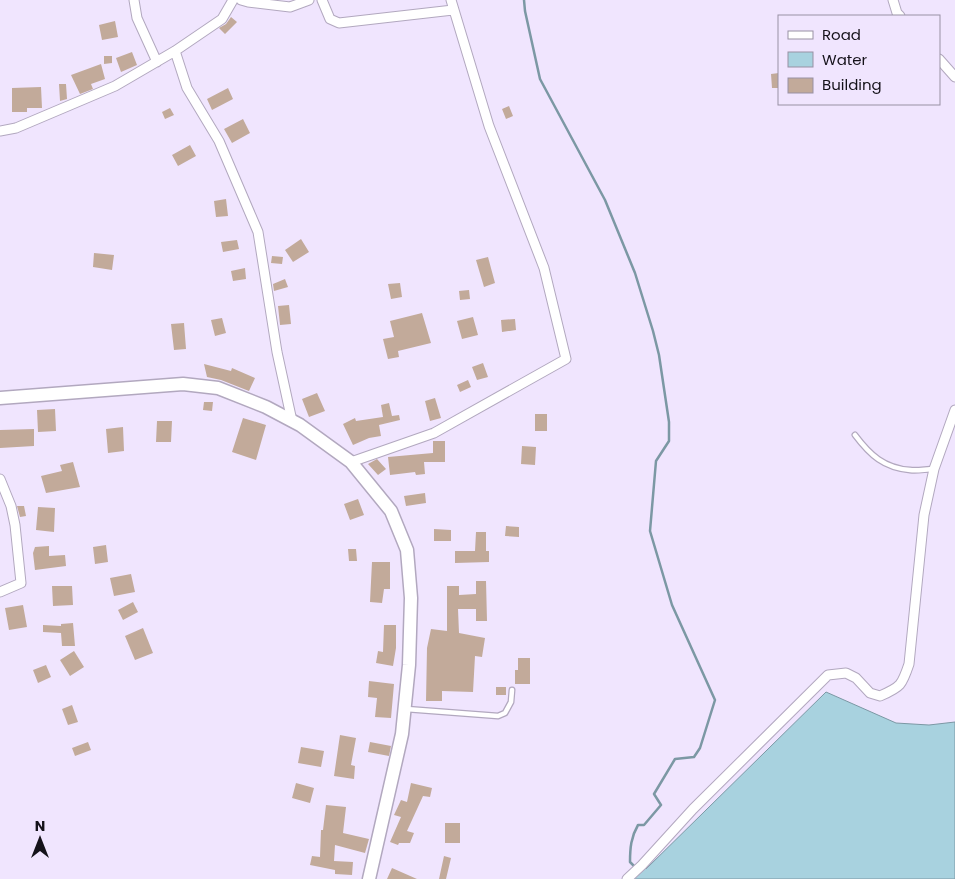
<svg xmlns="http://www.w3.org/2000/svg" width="955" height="879" viewBox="0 0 955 879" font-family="Poppins,sans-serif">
	<rect width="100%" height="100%" fill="#f0e5fe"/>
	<path fill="#a8d2df" stroke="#7c98a4" d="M 826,692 L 896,723 L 929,725 L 955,722 L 955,879 L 634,879 L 631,876 L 642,865 L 646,869 Z"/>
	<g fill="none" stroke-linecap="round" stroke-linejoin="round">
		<path stroke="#7c98a4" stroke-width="2.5" d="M 524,0 L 525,11 L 540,79 L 605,200 L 635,273 L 653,331 L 659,355 L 669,422 L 669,441 L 656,461 L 650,531 L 672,605 L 715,700 L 700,748 L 694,757 L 675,759 L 654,794 L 661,805 L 644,825 L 638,825 C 631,837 630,848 630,862 L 635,867"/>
	</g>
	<path fill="#c2aa9a" d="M 231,17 L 237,22 L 225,34 L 219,28 L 226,24 Z
		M 115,21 L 118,37 L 102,40 L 99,25 Z
		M 132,52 L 137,65 L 121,72 L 116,58 Z
		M 104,56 L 112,56 L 112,63 L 104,64 Z
		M 101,64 L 105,79 L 91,84 L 93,89 L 80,94 L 71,75 Z
		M 779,73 L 779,88 L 772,88 L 771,74 Z
		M 59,84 L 66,84 L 67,99 L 60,101 Z
		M 41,87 L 42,108 L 27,108 L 27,112 L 12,112 L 12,88 Z
		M 228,88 L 233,99 L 212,110 L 207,99 Z
		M 509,106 L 513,116 L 506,119 L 502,109 Z
		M 170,108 L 174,115 L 165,119 L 162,112 Z
		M 243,119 L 250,133 L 232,143 L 224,129 Z
		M 190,145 L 196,156 L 178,166 L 172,155 Z
		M 226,199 L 228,216 L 216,217 L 214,201 Z
		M 301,239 L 309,252 L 293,262 L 285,250 Z
		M 237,240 L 239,249 L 223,252 L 221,242 Z
		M 94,253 L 114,255 L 112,270 L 93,267 Z
		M 272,256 L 283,257 L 282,264 L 271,263 Z
		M 488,257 L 495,283 L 484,287 L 476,260 Z
		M 245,268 L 246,279 L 233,281 L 231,271 Z
		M 285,279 L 288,287 L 274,291 L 273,284 Z
		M 400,283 L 402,297 L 391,299 L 388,284 Z
		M 469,290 L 470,299 L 460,300 L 459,291 Z
		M 289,305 L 291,324 L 280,325 L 278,306 Z
		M 422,313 L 431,343 L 398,351 L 399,357 L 388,359 L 383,339 L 394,337 L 390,321 Z
		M 473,317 L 478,335 L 462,339 L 457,321 Z
		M 222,318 L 226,333 L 215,336 L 211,320 Z
		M 515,319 L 516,330 L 502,332 L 501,320 Z
		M 184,323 L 186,349 L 174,350 L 171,324 Z
		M 483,363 L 488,377 L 477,380 L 472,367 Z
		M 204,364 L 231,371 L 232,368 L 255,378 L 249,391 L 221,380 L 207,377 Z
		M 468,380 L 471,387 L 460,392 L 457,385 Z
		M 317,393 L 325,411 L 309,417 L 302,399 Z
		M 435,398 L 441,418 L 430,421 L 425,401 Z
		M 204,402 L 213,402 L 212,411 L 203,410 Z
		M 389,403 L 392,416 L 399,415 L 400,420 L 379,425 L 381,436 L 369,438 L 353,445 L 343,424 L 355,418 L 356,421 L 383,417 L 381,405 Z
		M 55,409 L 56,431 L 38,432 L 37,410 Z
		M 535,414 L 547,414 L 547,431 L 535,431 Z
		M 243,418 L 266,425 L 256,460 L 232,452 Z
		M 157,421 L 172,421 L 171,442 L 156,442 Z
		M 123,427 L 124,451 L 108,453 L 106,429 Z
		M 34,429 L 34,446 L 0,448 L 0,430 Z
		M 433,441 L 445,441 L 445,462 L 424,462 L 425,474 L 416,475 L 415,472 L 390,475 L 388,457 L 433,453 Z
		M 522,446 L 536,447 L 535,465 L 521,464 Z
		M 377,459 L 386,469 L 378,475 L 368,464 Z
		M 73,462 L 80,487 L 46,493 L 41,476 L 62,471 L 60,465 Z
		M 425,493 L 426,503 L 406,506 L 404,496 Z
		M 358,499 L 364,515 L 350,520 L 344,504 Z
		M 17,506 L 24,506 L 26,516 L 20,517 Z
		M 38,507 L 55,508 L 54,532 L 36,530 Z
		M 506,526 L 519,527 L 519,537 L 505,536 Z
		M 434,529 L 451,530 L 451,541 L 434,541 Z
		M 476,532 L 486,532 L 486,551 L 489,551 L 489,562 L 455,563 L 455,551 L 475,551 Z
		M 106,545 L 108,562 L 95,564 L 93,547 Z
		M 49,546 L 49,556 L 65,555 L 66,566 L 35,570 L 33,553 L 35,547 Z
		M 348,549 L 356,549 L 357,561 L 349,561 Z
		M 372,562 L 390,562 L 390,589 L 384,589 L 382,603 L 370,602 Z
		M 131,574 L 135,592 L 114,596 L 110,578 Z
		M 476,581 L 486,581 L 487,621 L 476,621 L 476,609 L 458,609 L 459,633 L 485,638 L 482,657 L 475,656 L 473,692 L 442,691 L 442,701 L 426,701 L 427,648 L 431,629 L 447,631 L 447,586 L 459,586 L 459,595 L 476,594 Z
		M 52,586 L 72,586 L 73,605 L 53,606 Z
		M 133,602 L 138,612 L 123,620 L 118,610 Z
		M 23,605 L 27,627 L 9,630 L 5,608 Z
		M 73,623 L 75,646 L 62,646 L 61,633 L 43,632 L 43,625 L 61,626 L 61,624 Z
		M 384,625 L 396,625 L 396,648 L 393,666 L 376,663 L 378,651 L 383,652 Z
		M 143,628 L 153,653 L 135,660 L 125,636 Z
		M 74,651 L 84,667 L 70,676 L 60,660 Z
		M 518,658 L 530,658 L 530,684 L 515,684 L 515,670 L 518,670 Z
		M 46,665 L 51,677 L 38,683 L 33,670 Z
		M 369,681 L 394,684 L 391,718 L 375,717 L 377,698 L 368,697 Z
		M 496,687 L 506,687 L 506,695 L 496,695 Z
		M 72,705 L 78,722 L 68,725 L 62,709 Z
		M 340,735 L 356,738 L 351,765 L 355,766 L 354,779 L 334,776 Z
		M 88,742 L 91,750 L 75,756 L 72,748 Z
		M 370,742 L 391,746 L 389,756 L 368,752 Z
		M 301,747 L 324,751 L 321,767 L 298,763 Z
		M 296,783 L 314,788 L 310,803 L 292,798 Z
		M 411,783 L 432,788 L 430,797 L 423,796 L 407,831 L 414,833 L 410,843 L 399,843 L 398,845 L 390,842 L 401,817 L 394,815 L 401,800 L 407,802 Z
		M 326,805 L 346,807 L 343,833 L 369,839 L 365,853 L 335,845 L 334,861 L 353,862 L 352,875 L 335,874 L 335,870 L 310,865 L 312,856 L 320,857 L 321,830 L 323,830 Z
		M 445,823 L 460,823 L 460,843 L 445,843 Z
		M 444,856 L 451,858 L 446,879 L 439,879 Z
		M 392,868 L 417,879 L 387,879 Z"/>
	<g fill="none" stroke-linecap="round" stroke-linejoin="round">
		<defs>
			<path id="lane" d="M 855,435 C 870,455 884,468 910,470 C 918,471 926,469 934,469
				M 406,709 L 498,716 L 505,713 L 511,702 L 512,690"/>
			<path id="street" d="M 134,0 L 137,18 L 157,62
				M 241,0 L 248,2 L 290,7 L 309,0
				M 322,0 L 330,19 L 339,23 L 453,10
				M 893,0 L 897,13 L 900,16
				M 175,51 L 187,88 L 219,141 L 258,232 L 277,352 L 292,421
				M 939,59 L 955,77
				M 0,131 L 16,128 L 115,86 L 175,51 L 222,19 L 233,0
				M 351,462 L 434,433 L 566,359 L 544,268 L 489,126 L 451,0
				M 0,479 L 11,506 L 15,525 L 21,583 L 0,592
				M 627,879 L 642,865 L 693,809 L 828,675 L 846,673 L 856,678 L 870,693 L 880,696 C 901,687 902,685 909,664 L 924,515 L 934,469 L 955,410"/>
			<path id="secondary" d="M 0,398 L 183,384 L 218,388 L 266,407 L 300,425 L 351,462 L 391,511 L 407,550 L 411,598 L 409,665 L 402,734 L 369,879"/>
		</defs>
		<use href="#lane" stroke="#b2a8bf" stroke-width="7"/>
		<use href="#street" stroke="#b2a8bf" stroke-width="11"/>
		<use href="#secondary" stroke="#b2a8bf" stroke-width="15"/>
		<use href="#lane" stroke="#fff" stroke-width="4.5"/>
		<use href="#street" stroke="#fff" stroke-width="9"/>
		<use href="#secondary" stroke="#fff" stroke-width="12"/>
	</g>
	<rect x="778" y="15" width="162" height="90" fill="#f0e5fe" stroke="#9891a3"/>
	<rect x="788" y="31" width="25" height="8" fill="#ffffff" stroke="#9891a3"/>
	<text x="822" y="40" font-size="15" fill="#15121a">Road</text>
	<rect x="788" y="52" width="25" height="15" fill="#a8d2df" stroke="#9891a3"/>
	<text x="822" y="65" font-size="15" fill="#15121a">Water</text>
	<rect x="788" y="78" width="25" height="15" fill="#c2aa9a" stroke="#9891a3"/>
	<text x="822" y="90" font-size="15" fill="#15121a">Building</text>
	<g transform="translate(40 839)" stroke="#f0e5fe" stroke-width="4" paint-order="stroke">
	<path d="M0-4L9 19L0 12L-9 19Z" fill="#15121a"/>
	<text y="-8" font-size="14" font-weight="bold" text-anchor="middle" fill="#15121a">N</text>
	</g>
</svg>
